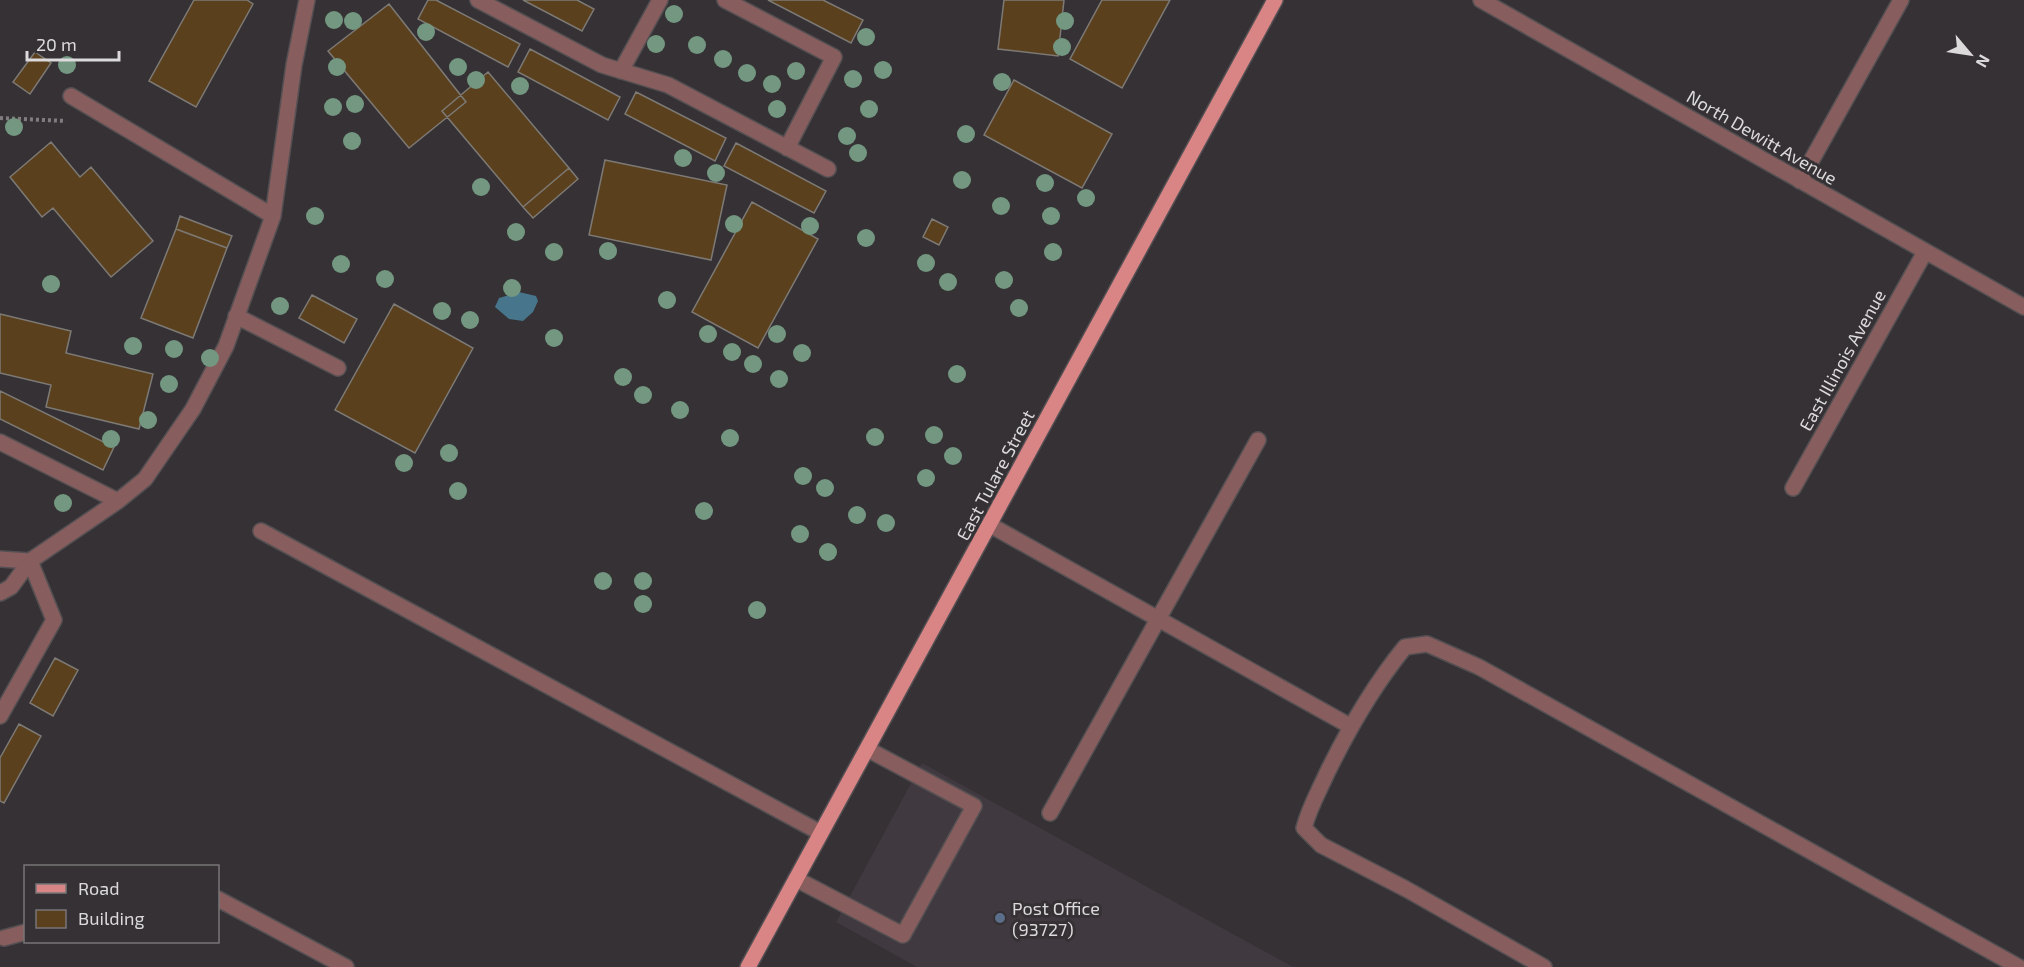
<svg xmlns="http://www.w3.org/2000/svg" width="2024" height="967" viewBox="0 0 2024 967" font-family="'Exo 2',sans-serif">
	<rect width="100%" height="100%" fill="#353134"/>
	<path fill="#413940" d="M 922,763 L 1293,967 L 917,967 L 836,922 Z"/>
	<path fill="#47768c" d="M 519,292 L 536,296 L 538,301 L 533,312 L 523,321 L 509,319 L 495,307 L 499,298 Z"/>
	<path fill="#5b401e" stroke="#7d7a76" stroke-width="1.5" d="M 194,0 L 247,0 L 253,4 L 196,107 L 149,81 Z
		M 428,0 L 436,0 L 520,44 L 508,67 L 418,19 Z
		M 523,0 L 577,0 L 594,9 L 582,31 Z
		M 768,0 L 823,0 L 863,20 L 851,43 Z
		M 1004,0 L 1064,0 L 1058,56 L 998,49 Z
		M 1102,0 L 1170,0 L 1122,88 L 1070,59 Z
		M 389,4 L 466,102 L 409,148 L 328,51 Z
		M 530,49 L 620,97 L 608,120 L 518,72 Z
		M 35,52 L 51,63 L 30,94 L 13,82 Z
		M 488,72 L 569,168 L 523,207 L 442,111 Z
		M 1014,80 L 1112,134 L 1082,188 L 984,135 Z
		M 636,92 L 726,138 L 715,161 L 625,114 Z
		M 51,142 L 80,177 L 91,167 L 153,241 L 111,277 L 53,208 L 42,217 L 10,177 Z
		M 736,143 L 826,191 L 814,213 L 724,166 Z
		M 605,160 L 727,185 L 711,260 L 589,235 Z
		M 569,168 L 578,179 L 533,218 L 523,207 Z
		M 752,202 L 818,239 L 758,348 L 692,312 Z
		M 180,216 L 232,236 L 227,248 L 176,229 Z
		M 932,219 L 948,227 L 939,245 L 923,237 Z
		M 176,229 L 227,248 L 193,338 L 141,318 Z
		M 312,295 L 357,319 L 344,343 L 299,318 Z
		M 394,304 L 473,348 L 415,453 L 335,410 Z
		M 0,314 L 71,331 L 66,353 L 153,374 L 139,429 L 46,407 L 51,385 L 0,373 Z
		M 0,391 L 114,447 L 103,470 L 0,419 Z
		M 55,658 L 78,670 L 53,716 L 30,703 Z
		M 19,724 L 41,736 L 4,803 L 0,801 L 0,758 Z"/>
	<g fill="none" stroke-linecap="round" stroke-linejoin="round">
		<defs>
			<path id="minor" d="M 478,0 L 602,65 L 668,85 L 828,169
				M 725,0 L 834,57 L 787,148
				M 1481,0 L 2024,307
				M 621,71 L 660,0
				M 71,96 L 273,216
				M 1800,181 L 1901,0
				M 236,316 L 338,368
				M 0,442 L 118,501
				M 1793,488 L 1925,252
				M 990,525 L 1350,726
				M 261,531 L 821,833
				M 0,559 L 30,561
				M 0,593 L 11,587 L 30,561 L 118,501 L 145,479 L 193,409 L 226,346 L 273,216 L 294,65 L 307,0
				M 0,716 L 54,620 L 30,561
				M 1050,813 L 1258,440
				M 796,879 L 903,935 L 974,806 L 869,750
				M 218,899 L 346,967
				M 4,938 L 26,932
				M 1544,967 L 1406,889 L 1321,845 L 1304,828 C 1309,808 1319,791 1327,773 C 1349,728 1373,686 1405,647 L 1427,644 L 1479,667 L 2019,967"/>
			<path id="major" d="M 748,967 L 1275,0"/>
		</defs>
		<use href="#minor" stroke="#534f52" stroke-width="18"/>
		<use href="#major" stroke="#534f52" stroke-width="18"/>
		<path stroke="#807d7f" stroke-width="4" stroke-dasharray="3 3" stroke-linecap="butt" d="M 0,118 L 66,121"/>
		<use href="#minor" stroke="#875d5d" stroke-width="15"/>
		<use href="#major" stroke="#d98586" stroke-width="15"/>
	</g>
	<g fill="#739780">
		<circle cx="674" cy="14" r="9"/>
		<circle cx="334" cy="20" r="9"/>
		<circle cx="353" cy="21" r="9"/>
		<circle cx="1065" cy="21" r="9"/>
		<circle cx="426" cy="32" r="9"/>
		<circle cx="866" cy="37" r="9"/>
		<circle cx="656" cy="44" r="9"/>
		<circle cx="697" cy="45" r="9"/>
		<circle cx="1062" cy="47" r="9"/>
		<circle cx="723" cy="59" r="9"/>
		<circle cx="67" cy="65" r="9"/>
		<circle cx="337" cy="67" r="9"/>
		<circle cx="458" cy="67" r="9"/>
		<circle cx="883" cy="70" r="9"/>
		<circle cx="796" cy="71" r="9"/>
		<circle cx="747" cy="73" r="9"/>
		<circle cx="853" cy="79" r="9"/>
		<circle cx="476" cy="80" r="9"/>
		<circle cx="1002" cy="82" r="9"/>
		<circle cx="772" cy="84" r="9"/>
		<circle cx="520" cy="86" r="9"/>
		<circle cx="355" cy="104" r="9"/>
		<circle cx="333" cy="107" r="9"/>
		<circle cx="777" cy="109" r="9"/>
		<circle cx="869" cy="109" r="9"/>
		<circle cx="14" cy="127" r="9"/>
		<circle cx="966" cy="134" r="9"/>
		<circle cx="847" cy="136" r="9"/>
		<circle cx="352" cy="141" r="9"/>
		<circle cx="858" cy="153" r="9"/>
		<circle cx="683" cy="158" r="9"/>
		<circle cx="716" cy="173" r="9"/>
		<circle cx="962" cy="180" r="9"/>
		<circle cx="1045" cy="183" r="9"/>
		<circle cx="481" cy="187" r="9"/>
		<circle cx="1086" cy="198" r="9"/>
		<circle cx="1001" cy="206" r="9"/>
		<circle cx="315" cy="216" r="9"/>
		<circle cx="1051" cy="216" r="9"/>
		<circle cx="734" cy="224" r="9"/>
		<circle cx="810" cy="226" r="9"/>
		<circle cx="516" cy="232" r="9"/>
		<circle cx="866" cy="238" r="9"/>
		<circle cx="608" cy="251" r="9"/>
		<circle cx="554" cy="252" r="9"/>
		<circle cx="1053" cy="252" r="9"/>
		<circle cx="926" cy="263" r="9"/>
		<circle cx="341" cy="264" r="9"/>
		<circle cx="385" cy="279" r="9"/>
		<circle cx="1004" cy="280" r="9"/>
		<circle cx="948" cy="282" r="9"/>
		<circle cx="51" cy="284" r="9"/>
		<circle cx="512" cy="288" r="9"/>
		<circle cx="667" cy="300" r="9"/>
		<circle cx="280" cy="306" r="9"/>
		<circle cx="1019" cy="308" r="9"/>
		<circle cx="442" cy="311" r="9"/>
		<circle cx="470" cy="320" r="9"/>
		<circle cx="708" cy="334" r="9"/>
		<circle cx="777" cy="334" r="9"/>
		<circle cx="554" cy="338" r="9"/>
		<circle cx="133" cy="346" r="9"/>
		<circle cx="174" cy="349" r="9"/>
		<circle cx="732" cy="352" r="9"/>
		<circle cx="802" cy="353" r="9"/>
		<circle cx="210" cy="358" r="9"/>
		<circle cx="753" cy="364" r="9"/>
		<circle cx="957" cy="374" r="9"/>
		<circle cx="623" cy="377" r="9"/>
		<circle cx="779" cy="379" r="9"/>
		<circle cx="169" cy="384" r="9"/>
		<circle cx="643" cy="395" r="9"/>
		<circle cx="680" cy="410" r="9"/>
		<circle cx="148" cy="420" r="9"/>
		<circle cx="934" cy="435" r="9"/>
		<circle cx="875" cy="437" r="9"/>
		<circle cx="730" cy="438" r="9"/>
		<circle cx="111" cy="439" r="9"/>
		<circle cx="449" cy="453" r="9"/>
		<circle cx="953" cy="456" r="9"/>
		<circle cx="404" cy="463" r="9"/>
		<circle cx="803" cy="476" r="9"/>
		<circle cx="926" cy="478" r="9"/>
		<circle cx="825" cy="488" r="9"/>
		<circle cx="458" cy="491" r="9"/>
		<circle cx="63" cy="503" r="9"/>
		<circle cx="704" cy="511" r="9"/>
		<circle cx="857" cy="515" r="9"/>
		<circle cx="886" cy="523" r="9"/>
		<circle cx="800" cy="534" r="9"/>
		<circle cx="828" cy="552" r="9"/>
		<circle cx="603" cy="581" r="9"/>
		<circle cx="643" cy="581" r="9"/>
		<circle cx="643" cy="604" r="9"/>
		<circle cx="757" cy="610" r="9"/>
	</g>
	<circle fill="#5c6f8a" stroke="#353134" stroke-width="2" cx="1000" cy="918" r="6"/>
	<g text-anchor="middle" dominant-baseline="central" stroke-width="6" stroke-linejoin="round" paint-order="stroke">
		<g font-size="18" fill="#dcdadb" stroke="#353134">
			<text transform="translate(1762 137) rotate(30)">North Dewitt Avenue</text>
			<text transform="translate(1842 360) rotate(-61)">East Illinois Avenue</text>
			<text transform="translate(995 475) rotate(-62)">East Tulare Street</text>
		</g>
		<g font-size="18" fill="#dcdadb" stroke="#353134" text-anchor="start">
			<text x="1012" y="908">Post Office<tspan x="1012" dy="21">(93727)</tspan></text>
		</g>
	</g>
	<rect x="24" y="865" width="195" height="78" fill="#353134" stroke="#787577" stroke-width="1.5"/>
	<rect x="36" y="884" width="30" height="9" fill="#d98586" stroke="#787577" stroke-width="1.5"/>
	<text x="78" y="895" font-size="18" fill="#dcdadb">Road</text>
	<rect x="36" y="910" width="30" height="18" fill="#5b401e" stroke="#787577" stroke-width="1.5"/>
	<text x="78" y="925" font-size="18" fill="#dcdadb">Building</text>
	<g transform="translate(1970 54) rotate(119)" stroke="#353134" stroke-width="4.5" paint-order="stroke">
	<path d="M0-4.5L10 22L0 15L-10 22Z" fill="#dcdadb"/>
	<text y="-9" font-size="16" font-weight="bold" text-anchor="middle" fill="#dcdadb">N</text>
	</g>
	<path d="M27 51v9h92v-9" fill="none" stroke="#dcdadb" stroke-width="3"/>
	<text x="36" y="51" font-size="18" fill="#dcdadb" stroke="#353134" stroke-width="4.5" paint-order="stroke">20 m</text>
</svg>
